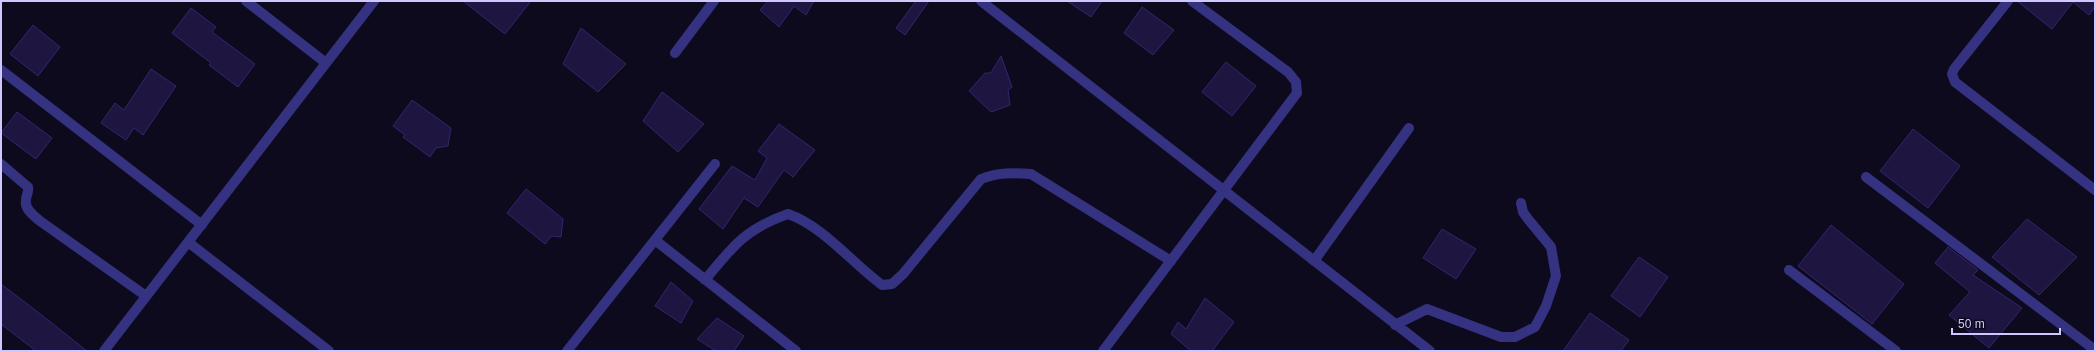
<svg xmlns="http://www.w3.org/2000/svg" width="2096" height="352" viewBox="0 0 2096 352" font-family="Arial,sans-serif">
	<rect width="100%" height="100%" fill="#0e0a1e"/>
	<path fill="#1e1541" stroke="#34256e" d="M 463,1 L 531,1 L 505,34 Z
		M 768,1 L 814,1 L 806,15 L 794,6 L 779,27 L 760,10 Z
		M 916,1 L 929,1 L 905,35 L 896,28 Z
		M 1067,1 L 1102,1 L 1091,17 Z
		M 2017,1 L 2095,1 L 2095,7 L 2089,15 L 2073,2 L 2052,29 Z
		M 1142,7 L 1174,30 L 1153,55 L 1124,33 Z
		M 191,8 L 216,27 L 212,32 L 255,64 L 238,87 L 209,65 L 211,63 L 172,33 Z
		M 33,25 L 60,47 L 38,76 L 10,54 Z
		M 581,28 L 626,64 L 598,92 L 563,64 Z
		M 1001,56 L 1012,87 L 1008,90 L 1010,105 L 991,112 L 969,91 L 985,73 L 991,73 Z
		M 1226,62 L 1256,86 L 1232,116 L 1202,92 Z
		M 151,69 L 176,86 L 143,135 L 134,128 L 126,140 L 101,123 L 115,103 L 124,110 Z
		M 662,92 L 704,124 L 678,152 L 643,121 Z
		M 412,100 L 451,128 L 448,146 L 436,148 L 430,157 L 403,137 L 405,135 L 393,126 Z
		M 17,112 L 52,138 L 36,159 L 1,133 Z
		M 779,124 L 815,150 L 793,177 L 784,170 L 758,207 L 744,198 L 723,229 L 699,209 L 732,166 L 755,180 L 767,158 L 758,151 Z
		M 1913,129 L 1960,166 L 1928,208 L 1880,171 Z
		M 526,189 L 563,219 L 561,237 L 551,236 L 545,244 L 507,213 Z
		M 2027,219 L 2077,257 L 2039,295 L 1992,257 Z
		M 1831,225 L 1904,284 L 1872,324 L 1798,266 Z
		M 1442,229 L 1476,249 L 1456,279 L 1423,258 Z
		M 1948,247 L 1978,270 L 1973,275 L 2022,308 L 1989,348 L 1949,315 L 1970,292 L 1935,263 Z
		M 1639,257 L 1668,277 L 1640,317 L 1611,296 Z
		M 671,282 L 693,301 L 681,323 L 655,306 Z
		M 1,284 L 39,313 L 87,351 L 36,351 L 1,324 Z
		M 1205,298 L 1234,322 L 1212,351 L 1191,351 L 1171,334 L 1178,322 L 1186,329 Z
		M 1590,313 L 1629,340 L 1621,351 L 1563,351 Z
		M 717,318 L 744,336 L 734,351 L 716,351 L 697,339 Z"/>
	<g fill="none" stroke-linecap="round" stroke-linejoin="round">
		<path stroke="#353281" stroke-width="10" d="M 246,1 L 326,63
			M 981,1 L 1430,351
			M 2008,1 L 1954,69 L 1952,74 L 1955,82 L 2095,190
			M 675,53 L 714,1
			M 1,70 L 202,225
			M 1,164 L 28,187 C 29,193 26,195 26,200 C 24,209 34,216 40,221 L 146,296
			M 1866,177 L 2095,350
			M 655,240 L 796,351
			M 188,242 L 329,351
			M 1314,261 L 1409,128
			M 1789,270 L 1896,351
			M 705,280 C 733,246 745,229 788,214 C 823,226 852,263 882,285 L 892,284 L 903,274 L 981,179 C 998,172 1014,173 1031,174 L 1171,261
			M 1395,325 L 1427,309 L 1501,337 L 1515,337 L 1535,327 L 1546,306 L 1556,276 L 1551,247 L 1528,219 L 1523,212 L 1521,203
			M 104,351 L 374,1
			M 567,351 L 715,164
			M 1103,351 L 1297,93 L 1296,82 L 1288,72 L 1192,1"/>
	</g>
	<rect width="2096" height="352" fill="none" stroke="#cfc8ff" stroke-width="4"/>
	<path d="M1952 328v6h108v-6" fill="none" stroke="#cfc8ff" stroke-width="2"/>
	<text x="1958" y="328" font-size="12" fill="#cfc8ff" stroke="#0e0a1e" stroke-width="3" paint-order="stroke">50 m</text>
</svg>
